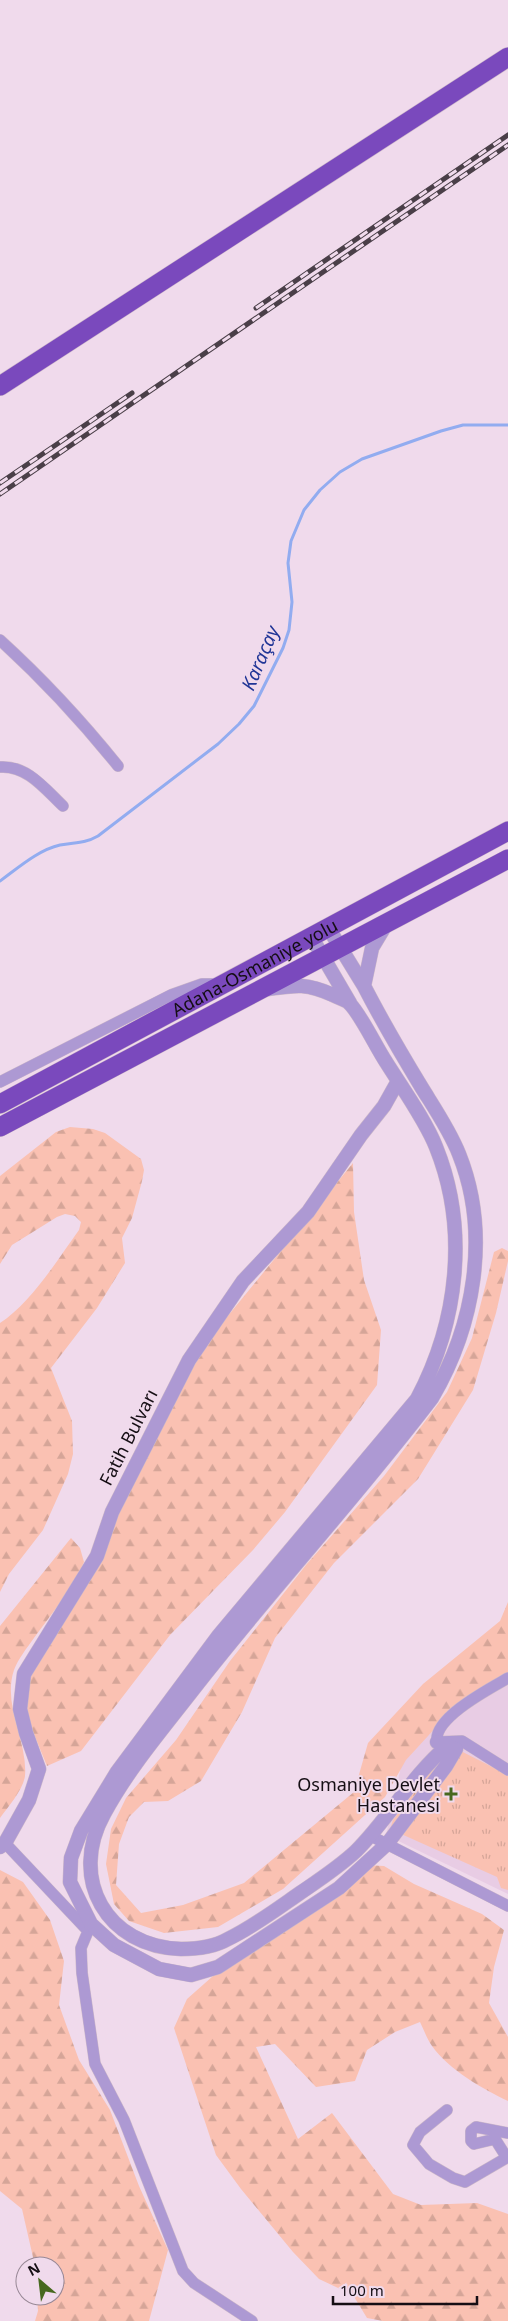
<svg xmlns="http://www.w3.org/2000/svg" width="508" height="2321" viewBox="0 0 508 2321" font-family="'Noto Sans',sans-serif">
	<defs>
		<pattern id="forest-firs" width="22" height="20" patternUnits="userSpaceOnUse" patternTransform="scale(1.25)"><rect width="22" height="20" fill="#fac1b2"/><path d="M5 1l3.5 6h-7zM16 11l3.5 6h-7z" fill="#d5a598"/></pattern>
		<pattern id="park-tufts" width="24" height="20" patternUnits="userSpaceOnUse" patternTransform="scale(1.25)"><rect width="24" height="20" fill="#fac1b2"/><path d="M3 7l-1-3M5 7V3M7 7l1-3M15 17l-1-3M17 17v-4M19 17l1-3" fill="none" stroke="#d5a598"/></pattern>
	</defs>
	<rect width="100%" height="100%" fill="#f0daec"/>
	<path fill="#e8cce4" d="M 508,1652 L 508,1894 L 386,1835 L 404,1753 Z"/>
	<path fill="url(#forest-firs)" d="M 70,1127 L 93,1129 L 105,1133 L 141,1159 L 144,1170 L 142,1181 L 132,1218 L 122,1238 L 125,1263 L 97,1308 L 51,1368 L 72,1421 L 73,1454 L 68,1474 L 43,1530 L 9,1574 L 0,1592 L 0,1323 C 31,1303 58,1259 79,1230 L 81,1222 L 75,1216 L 65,1214 L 57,1217 L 12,1245 L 0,1264 L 0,1176 L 56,1132 Z
		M 353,1163 L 354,1212 L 364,1280 L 381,1330 L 377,1385 L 285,1512 L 253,1550 L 170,1635 L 81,1751 L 47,1766 L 29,1722 L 23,1685 L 136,1469 L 209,1339 Z
		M 502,1248 L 508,1251 L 508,1261 L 496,1313 L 473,1390 L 418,1479 L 334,1563 L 275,1638 L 242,1712 L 201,1781 L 168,1801 L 144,1802 L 129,1817 L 119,1844 L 116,1885 L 141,1913 L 183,1905 L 244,1883 L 354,1792 L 368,1743 L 423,1684 L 500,1621 L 508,1602 L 508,1672 L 439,1724 L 406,1760 L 385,1797 L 283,1889 L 218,1927 L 164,1933 L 129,1921 L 114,1904 L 106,1864 L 111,1829 L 126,1798 L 176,1740 L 230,1661 L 306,1565 L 384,1476 L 447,1392 L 472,1338 L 494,1252 Z
		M 71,1538 L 80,1548 L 84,1562 C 72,1590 52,1613 34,1638 C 27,1648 18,1659 14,1670 C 2,1706 28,1741 25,1776 C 23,1790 8,1807 0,1818 L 0,1626 Z
		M 365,1865 L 384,1866 L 414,1884 L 482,1914 L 504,1930 L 494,1967 L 489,2003 L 508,2037 L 508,2101 C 483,2089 449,2070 432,2046 C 427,2039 424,2030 420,2022 L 395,2032 L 367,2050 L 355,2081 L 316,2087 L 275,2044 L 256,2047 L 298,2139 L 332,2113 L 393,2194 L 421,2205 L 477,2203 L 508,2214 L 508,2321 L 383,2321 L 367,2318 L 353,2295 L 319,2279 L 293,2252 L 241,2189 L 216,2155 L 174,2028 L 187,1999 L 213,1976 L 267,1940 Z
		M 0,1870 L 23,1882 L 50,1920 L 64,1961 L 59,2005 L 79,2060 L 110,2110 L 139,2186 L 168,2250 L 149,2321 L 35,2321 L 38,2311 L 37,2296 L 55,2296 L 55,2266 L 35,2266 L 22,2209 L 0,2191 Z"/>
	<path fill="url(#park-tufts)" d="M 453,1747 L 508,1775 L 508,1890 L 501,1888 L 497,1877 L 390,1829 L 393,1820 L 443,1754 Z"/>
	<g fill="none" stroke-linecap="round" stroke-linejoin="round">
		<path stroke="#92acf0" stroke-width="3" d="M 0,881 C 18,868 38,850 60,845 C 75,842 84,844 98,836 L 218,744 L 239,724 L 254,706 L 283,648 L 289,630 L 292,602 L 288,563 L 291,541 L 304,510 L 320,490 L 340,472 L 362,459 L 441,431 L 463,425 L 508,425"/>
		<defs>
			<path id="minor" d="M 0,640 C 44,680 81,720 118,766
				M 0,767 C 27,765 45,789 63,806
				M 0,1082 L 171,995 L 202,984 L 218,984
				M 508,1678 C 489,1689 433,1718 437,1742 L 462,1741 L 508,1770
				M 372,1833 L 371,1836 L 508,1906
				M 5,1843 L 88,1931
				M 91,1924 L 81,1948 L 82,1973 L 95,2064 L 124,2120 L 183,2271 L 194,2283 L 252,2321
				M 447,2110 L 420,2132 L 413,2145 L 429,2164 L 453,2178 L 465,2182 L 508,2157
				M 507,2158 L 495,2139 L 474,2144 L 471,2141 L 471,2131 L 476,2127 L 508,2133"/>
			<path id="tertiary" d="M 387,923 L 372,948 L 364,986 C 382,1021 402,1055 422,1088 C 435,1109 450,1131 459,1154 C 491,1234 474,1326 432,1398 C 353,1502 264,1597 185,1700 C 156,1737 126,1773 104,1814 C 68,1879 107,1947 181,1949 C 197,1949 214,1947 228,1939 C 253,1927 277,1909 300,1893 C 319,1880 339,1867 356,1851 C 389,1818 411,1777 447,1746 L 440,1743
				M 329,929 L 364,986
				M 312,938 L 350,1003
				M 268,989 C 296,985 306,983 333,995 C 338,998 347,1000 350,1004 C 361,1015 376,1047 386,1062 C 401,1086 426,1121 436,1147 C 469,1229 458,1322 417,1399 L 219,1635 L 117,1772 L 81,1831 L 71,1858 L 70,1882 L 91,1924 L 114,1945 L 159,1969 L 191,1975 L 218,1967 L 339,1888 L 387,1844 L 446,1766 L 456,1749 L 437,1742
				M 0,1847 L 5,1843 L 29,1800 L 39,1769 L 26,1733 L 20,1709 L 24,1674 L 97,1556 L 112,1512 L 189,1360 L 243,1281 L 308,1212 L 361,1135 L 384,1106 L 398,1081"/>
			<g id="trunk">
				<path d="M 0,386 L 508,57"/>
				<path id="s1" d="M 0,1104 L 508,831"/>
				<path d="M 0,1127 L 508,859"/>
			</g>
		</defs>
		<use href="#minor" stroke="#cdb9c9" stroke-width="12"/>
		<use href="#tertiary" stroke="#cdb9c9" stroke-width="15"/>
		<use href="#trunk" stroke="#cdb9c9" stroke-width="20"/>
		<use href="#minor" stroke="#ad99d3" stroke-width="11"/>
		<use href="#tertiary" stroke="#ad99d3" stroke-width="14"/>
		<use href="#trunk" stroke="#7a49bd" stroke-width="19"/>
		<defs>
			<path id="rail" d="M 256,308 L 508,135
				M 0,483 L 132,393
				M 0,494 L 508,145"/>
		</defs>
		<use href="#rail" stroke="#4a3f48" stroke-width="5"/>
		<use href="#rail" stroke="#f0daec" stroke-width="3" stroke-dasharray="9" stroke-linecap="butt"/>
	</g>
	<path fill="#47681f" stroke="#f0daec" stroke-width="2" d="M448.5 1786.5h5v5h5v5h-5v5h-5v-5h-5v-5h5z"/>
	<g text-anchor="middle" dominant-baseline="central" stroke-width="4" stroke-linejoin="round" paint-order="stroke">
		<g font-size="18" fill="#150e14" stroke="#f0daec">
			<text stroke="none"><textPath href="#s1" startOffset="289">Adana-Osmaniye yolu</textPath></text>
			<text transform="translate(128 1437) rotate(-63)">Fatih Bulvarı</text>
		</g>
		<g font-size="18" fill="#150e14" stroke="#f0daec" text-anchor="end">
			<text x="440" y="1784">Osmaniye Devlet<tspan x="440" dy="21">Hastanesi</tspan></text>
		</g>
		<g font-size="19" font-style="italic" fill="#203596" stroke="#f0daec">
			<text transform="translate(260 658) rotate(-67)">Karaçay</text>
		</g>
	</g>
	<g transform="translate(40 2281) rotate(332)"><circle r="24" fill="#f0daec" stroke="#988896"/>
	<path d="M0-4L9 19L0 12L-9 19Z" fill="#47681f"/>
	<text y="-8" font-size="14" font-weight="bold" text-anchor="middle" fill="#150e14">N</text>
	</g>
	<path d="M333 2296v8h144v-8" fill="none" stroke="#150e14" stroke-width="2.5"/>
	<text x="340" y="2296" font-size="15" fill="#150e14" stroke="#f0daec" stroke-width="4" paint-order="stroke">100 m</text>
</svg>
